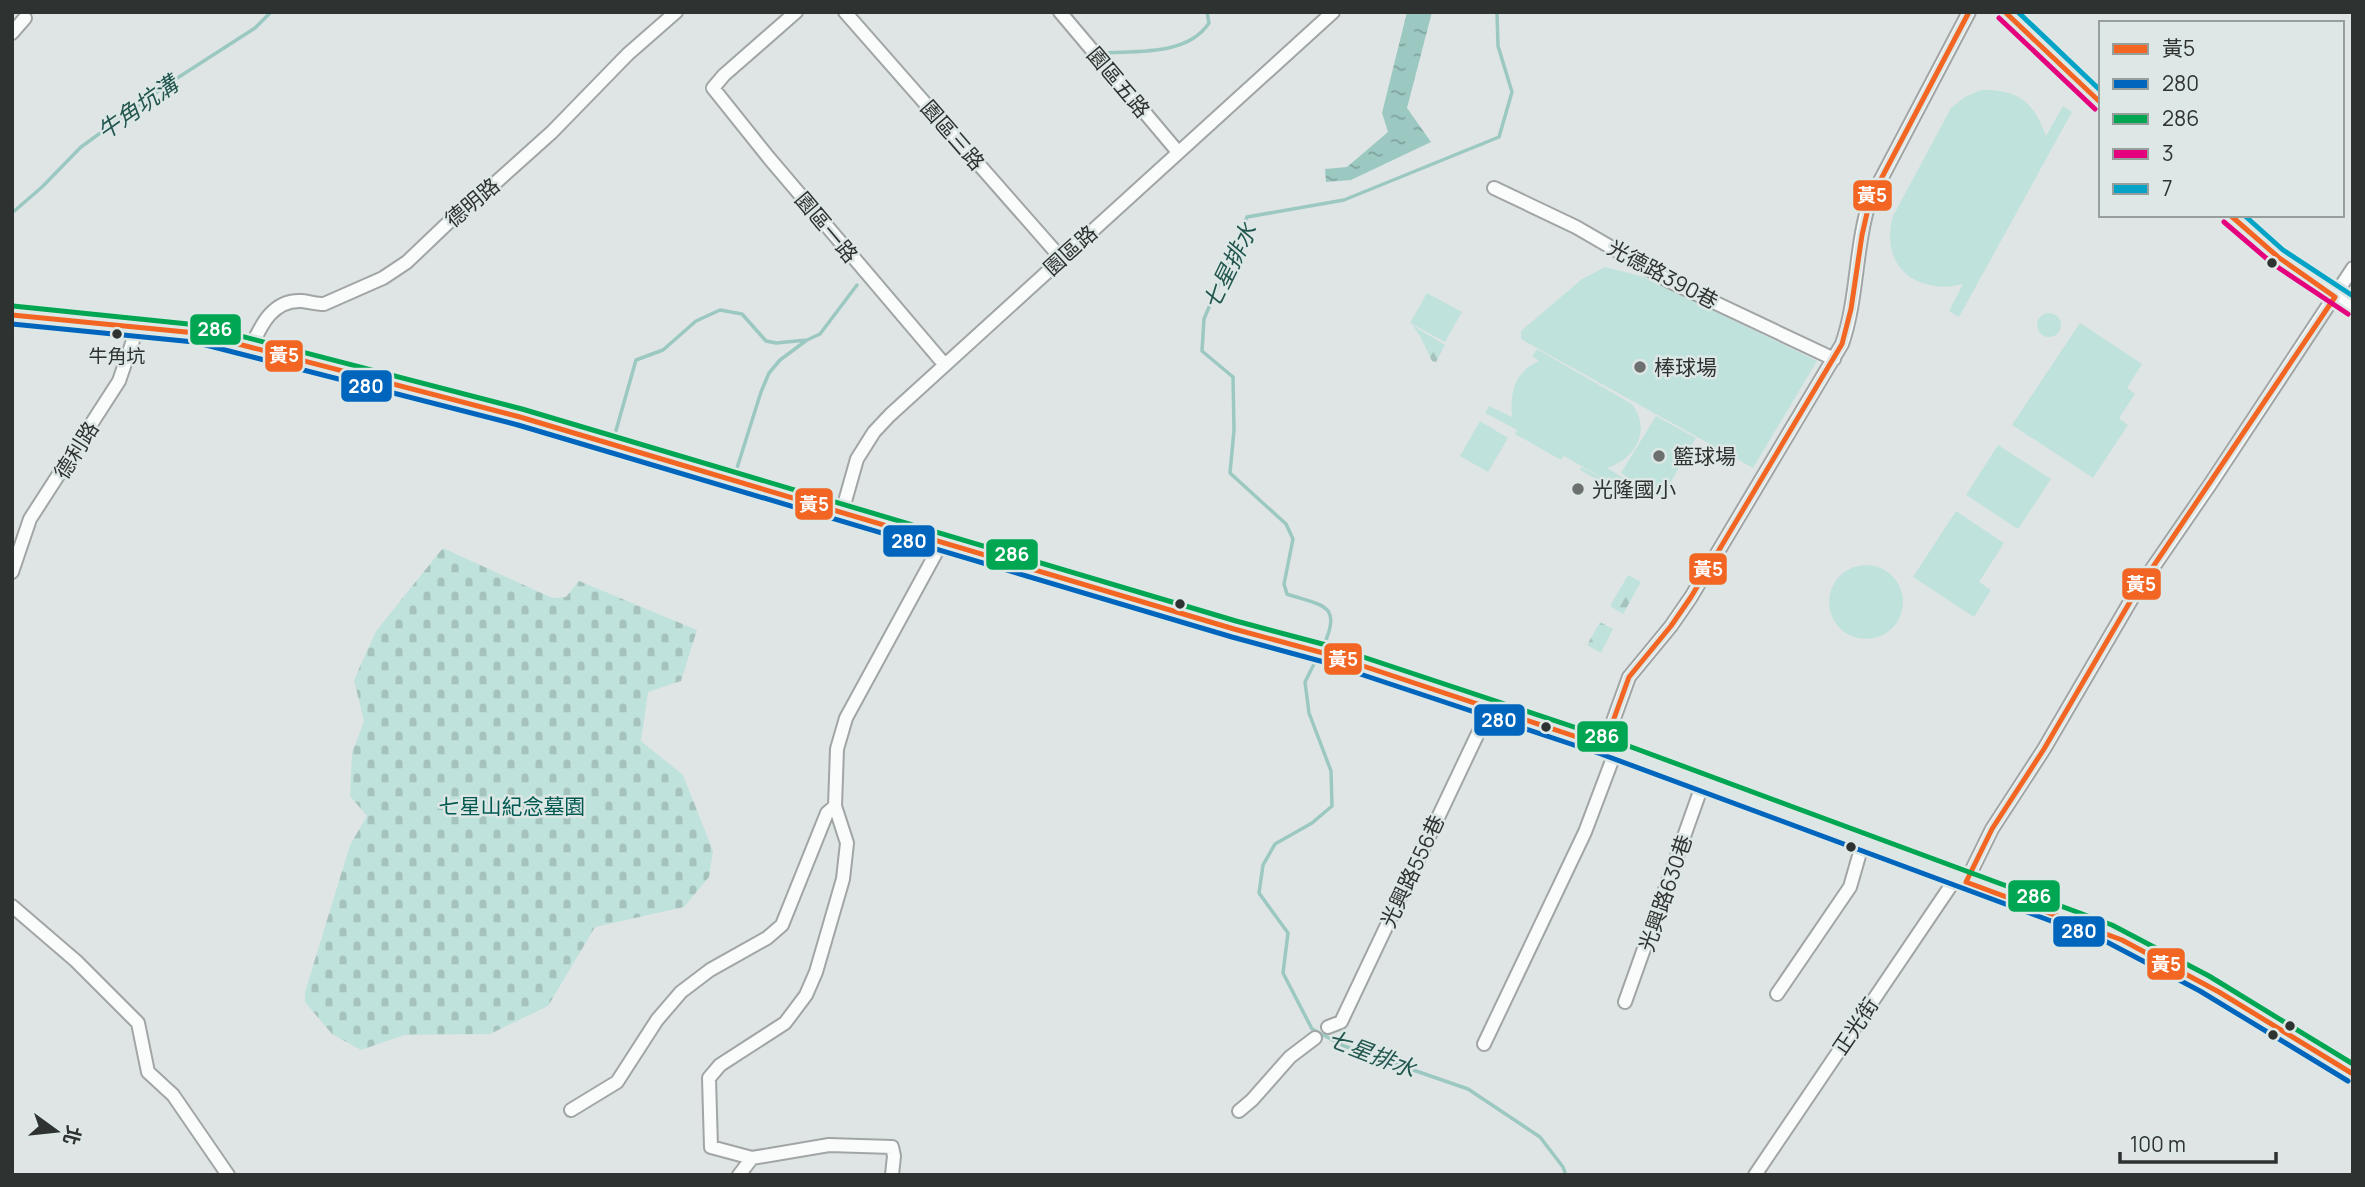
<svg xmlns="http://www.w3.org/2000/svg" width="2365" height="1187" viewBox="0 0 2365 1187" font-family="Manrope,'Noto Sans TC',sans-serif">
	<defs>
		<pattern id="forest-firs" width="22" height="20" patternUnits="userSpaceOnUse" patternTransform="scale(1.75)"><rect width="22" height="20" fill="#c0e2dc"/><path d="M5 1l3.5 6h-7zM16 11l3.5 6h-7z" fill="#a5c2bd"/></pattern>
		<pattern id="cemetery-stones" width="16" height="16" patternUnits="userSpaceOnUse" patternTransform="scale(1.75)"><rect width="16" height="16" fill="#c0e2dc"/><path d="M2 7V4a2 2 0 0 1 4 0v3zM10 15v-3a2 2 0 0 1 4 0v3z" fill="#a5c2bd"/></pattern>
		<pattern id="water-ripples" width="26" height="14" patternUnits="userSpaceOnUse" patternTransform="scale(1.75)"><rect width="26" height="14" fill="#9cc8c2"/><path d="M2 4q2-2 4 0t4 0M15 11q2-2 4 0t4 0" fill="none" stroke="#80a39e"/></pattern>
	</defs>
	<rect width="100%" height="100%" fill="#dfe5e4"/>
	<path fill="#c0e2dc" d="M 1981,90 C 2018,89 2034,102 2046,136 L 2063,106 L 2072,112 L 1959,317 L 1949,311 L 1963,284 C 1916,296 1879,265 1893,216 L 1951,108 L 1965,97 Z
		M 1605,267 L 1644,277 L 1817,361 L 1753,468 L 1521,339 L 1521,331 L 1582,279 Z
		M 1427,293 L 1462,312 L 1445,342 L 1410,323 Z
		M2037 325a12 12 0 1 1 24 0a12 12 0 1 1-24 0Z
		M 2080,323 L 2142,364 L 2127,388 L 2135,394 L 2119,418 L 2128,425 L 2093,478 L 2012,425 Z
		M 1537,349 L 1632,404 C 1652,431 1635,459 1607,468 L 1645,491 L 1640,498 L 1634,495 L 1632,499 L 1580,470 L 1581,467 L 1608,481 L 1564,456 L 1561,460 L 1515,434 L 1517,430 L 1485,413 L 1489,406 L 1512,417 C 1510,392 1514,372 1539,361 L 1532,356 Z
		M 1656,416 L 1696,438 L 1661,499 L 1621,473 Z
		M 1480,421 L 1508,438 L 1488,472 L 1460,456 Z
		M 1998,445 L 2051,479 L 2018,529 L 1966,495 Z
		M 1956,511 L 2004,543 L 1979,582 L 1991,590 L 1974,617 L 1913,577 Z
		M1829 602a37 37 0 1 1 74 0a37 37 0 1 1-74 0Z"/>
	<path fill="url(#forest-firs)" d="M 1412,325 L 1445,345 L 1436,362 L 1432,361 L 1420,336 Z
		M 1628,575 L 1641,582 L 1623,614 L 1610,606 Z
		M 1600,622 L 1613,629 L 1601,653 L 1587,645 Z"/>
	<path fill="url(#cemetery-stones)" d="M 443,548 L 552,598 L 566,597 L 579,581 L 697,630 L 681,681 L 648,692 L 641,741 L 683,775 L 713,851 L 709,877 L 684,907 L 595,927 L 548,1006 L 490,1034 L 404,1035 L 361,1050 L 332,1034 L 305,1002 L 305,992 L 350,845 L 367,816 L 350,796 L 352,753 L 364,721 L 354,680 L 376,631 Z"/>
	<path fill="url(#water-ripples)" d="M 1407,12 L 1432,12 L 1407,108 L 1431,142 L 1351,180 L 1326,182 L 1325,169 L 1347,167 L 1388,132 L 1382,113 Z"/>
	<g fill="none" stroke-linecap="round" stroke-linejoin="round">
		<path stroke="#9cc8c2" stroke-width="3.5" d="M 1105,53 C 1139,51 1188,55 1209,23 L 1207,12
			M 12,213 L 42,187 L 81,147 L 168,84 L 255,28 L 271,12
			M 615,434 L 636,360 L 663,350 L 696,321 L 720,310 L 742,314 L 766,341 L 776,343 L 807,340
			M 737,468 L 761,392 L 769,373 L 780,360 L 807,340 L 820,334 L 857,285
			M 1322,649 C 1344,604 1323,606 1287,594 L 1284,584 L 1293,539 L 1286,524 L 1230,473 L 1234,430 L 1233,377 L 1202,351 L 1204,319 L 1247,217 L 1344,200 L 1499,137 L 1512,92 L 1498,46 L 1497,12
			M 1318,656 L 1305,682 L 1309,713 L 1331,771 L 1332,806 L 1312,823 L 1275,844 L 1263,865 L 1259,893 L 1288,933 L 1283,973 L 1312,1029 L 1344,1046 L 1468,1089 L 1540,1137 L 1563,1167 L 1566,1175"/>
		<defs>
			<path id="minor" d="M 796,12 L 724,75 L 713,88 L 769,158 L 944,364
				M 845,12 L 1061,258
				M 1060,12 L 1178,152
				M 2005,12 L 2101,103
				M 12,33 L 25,18
				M 1494,188 L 1576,227 L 1669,281 L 1834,359
				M 2230,215 L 2278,257 L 2353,307
				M 251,347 C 261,325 273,299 302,301 C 310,302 316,304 324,304 L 383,278 L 407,262 L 474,198 L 493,185 L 552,132 L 628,54 L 676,12
				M 842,512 L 857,459 L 874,432 L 890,415 L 1333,12
				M 12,572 L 30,519 L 119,381 L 138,326
				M 1604,746 L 1629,677 L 1671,626 L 1691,597 L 1842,344 C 1858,298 1855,246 1870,200 L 1969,12
				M 1966,882 L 1992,829 L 2044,749 L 2134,595 L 2209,486 L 2353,268
				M 12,906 L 76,961 L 138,1023 L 148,1072 L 173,1095 L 228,1175
				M 1777,994 L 1850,887 L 1863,842
				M 1625,1002 L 1703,783
				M 1328,1027 L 1341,1022 L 1490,708
				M 1484,1044 L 1585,832 L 1616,750
				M 571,1110 L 617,1082 L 657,1020 L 681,992 L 710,970 L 767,938 L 782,925 L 827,813 L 835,806
				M 1239,1111 L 1252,1100 L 1290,1057 L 1315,1038
				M 739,1175 L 752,1158
				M 892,1175 L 894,1156 L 892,1147 L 829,1145 L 752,1158 L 711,1147 L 709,1078 L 720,1065 L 785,1023 L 806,995 L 816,972 L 843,879 L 847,843 L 835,806 L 837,749 L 846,718 L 942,542
				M 1755,1175 L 1956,878"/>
			<path id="major" d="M 12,315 L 196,333 L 520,417 L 1234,629 L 1327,654 L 1604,746 L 2109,933 L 2204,983 L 2353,1074"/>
		</defs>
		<use href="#minor" stroke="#a1a5a5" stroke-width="16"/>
		<use href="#major" stroke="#bec1c1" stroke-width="18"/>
		<use href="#minor" stroke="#fafbfb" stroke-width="12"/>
		<use href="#major" stroke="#dce6e4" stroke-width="14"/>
		<defs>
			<path id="bus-1" d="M 2005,12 L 2101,103
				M 2230,215 L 2278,257 L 2335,297
				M 12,315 L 196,333 L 520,417 L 1234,629 L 1327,654 L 1604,746
				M 1604,746 L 1629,677 L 1671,626 L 1691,597 L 1842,344 L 1851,309 L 1862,235 L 1870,200 L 1969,12
				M 1966,882 L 1992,829 L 2044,749 L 2134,595 L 2335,297
				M 1966,882 L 2122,940 L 2219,992 L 2353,1074"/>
			<path id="bus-2" d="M 12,324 L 194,342 L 518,425 L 1232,637 L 1324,662 L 1601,754 L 2105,941 L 2200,991 L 2348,1081"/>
			<path id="bus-3" d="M 13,306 L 198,325 L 522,409 L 1236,621 L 1330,646 L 1607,738 L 2112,925 L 2209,976 L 2353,1064"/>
			<path id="bus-4" d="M 1999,18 L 2095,109
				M 2224,222 L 2273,264 L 2348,314"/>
			<path id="bus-5" d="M 2018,12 L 2101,91
				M 2244,215 L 2283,250 L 2353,296"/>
		</defs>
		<use href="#bus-1" stroke="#dde7e5" stroke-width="10"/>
		<use href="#bus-2" stroke="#dde7e5" stroke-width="10"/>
		<use href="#bus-3" stroke="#dde7e5" stroke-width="10"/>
		<use href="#bus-4" stroke="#dde7e5" stroke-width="10"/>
		<use href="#bus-5" stroke="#dde7e5" stroke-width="10"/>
		<use href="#bus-1" stroke="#f26522" stroke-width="5"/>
		<use href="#bus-2" stroke="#0065bd" stroke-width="5"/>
		<use href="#bus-3" stroke="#00a651" stroke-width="5"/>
		<use href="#bus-4" stroke="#e5007d" stroke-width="5"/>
		<use href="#bus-5" stroke="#02a3c6" stroke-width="5"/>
	</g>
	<g fill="#2e3231" stroke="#dde7e5" stroke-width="2.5">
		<circle cx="2272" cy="263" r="6"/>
		<circle cx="117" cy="334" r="6"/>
		<circle cx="1180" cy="604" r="6"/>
		<circle cx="1546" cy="727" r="6"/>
		<circle cx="1851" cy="847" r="6"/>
		<circle cx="2290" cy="1026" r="6"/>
		<circle cx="2273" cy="1035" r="6"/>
	</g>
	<g fill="#6c7170" stroke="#dde7e5" stroke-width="2.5">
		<circle cx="1640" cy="367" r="7"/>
		<circle cx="1659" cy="456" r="7"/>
		<circle cx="1578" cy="489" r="7"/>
	</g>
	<g text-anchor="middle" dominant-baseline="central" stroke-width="5" stroke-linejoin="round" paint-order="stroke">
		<g font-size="19" fill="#2e3231" stroke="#dde7e5">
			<text x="117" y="356">牛角坑</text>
		</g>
		<g font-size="21" fill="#2e3231" stroke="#dde7e5">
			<text transform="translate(1119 82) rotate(50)">園區五路</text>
			<text transform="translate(953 135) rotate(49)">園區三路</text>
			<text transform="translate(472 202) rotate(-40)">德明路</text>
			<text transform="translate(827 227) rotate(50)">園區一路</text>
			<text transform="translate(1070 250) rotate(-42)">園區路</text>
			<text transform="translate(1663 274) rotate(28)">光德路390巷</text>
			<text transform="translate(76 450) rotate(-58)">德利路</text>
			<text transform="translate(1412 871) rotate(-65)">光興路556巷</text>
			<text transform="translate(1665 893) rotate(-71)">光興路630巷</text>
			<text transform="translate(1855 1026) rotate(-56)">正光街</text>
		</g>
		<g font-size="21" fill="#2e3231" stroke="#dde7e5" text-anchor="start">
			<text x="1654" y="367">棒球場</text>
			<text x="1673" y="456">籃球場</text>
			<text x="1592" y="489">光隆國小</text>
		</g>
		<g font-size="21" fill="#005951" stroke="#dde7e5">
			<text x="512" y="806">七星山紀念墓園</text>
		</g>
		<g font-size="23" font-style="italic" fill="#22564f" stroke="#dde7e5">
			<text transform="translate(137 107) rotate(-35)">牛角坑溝</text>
			<text transform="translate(1229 266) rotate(-64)">七星排水</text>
			<text transform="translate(1372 1053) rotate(21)">七星排水</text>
		</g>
	</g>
	<g stroke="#dde7e5" stroke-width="2.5">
		<rect x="1852" y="179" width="41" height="33" rx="7" fill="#f26522"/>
		<rect x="189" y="313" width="53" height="33" rx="7" fill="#00a651"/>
		<rect x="264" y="339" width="40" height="34" rx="7" fill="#f26522"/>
		<rect x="340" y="369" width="53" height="34" rx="7" fill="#0065bd"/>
		<rect x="794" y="487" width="40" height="34" rx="7" fill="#f26522"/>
		<rect x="882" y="524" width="54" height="34" rx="7" fill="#0065bd"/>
		<rect x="985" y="538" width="54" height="33" rx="7" fill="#00a651"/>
		<rect x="1688" y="552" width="40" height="34" rx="7" fill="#f26522"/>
		<rect x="2121" y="567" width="41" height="34" rx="7" fill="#f26522"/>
		<rect x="1323" y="642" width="40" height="34" rx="7" fill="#f26522"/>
		<rect x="1473" y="703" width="53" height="34" rx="7" fill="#0065bd"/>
		<rect x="1576" y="720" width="53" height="33" rx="7" fill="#00a651"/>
		<rect x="2007" y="879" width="54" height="34" rx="7" fill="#00a651"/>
		<rect x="2052" y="915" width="54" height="33" rx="7" fill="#0065bd"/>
		<rect x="2146" y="947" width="40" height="34" rx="7" fill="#f26522"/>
	</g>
	<g font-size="19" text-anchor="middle" font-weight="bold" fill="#fff">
		<text x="1872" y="202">黃5</text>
		<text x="215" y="336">286</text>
		<text x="284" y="362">黃5</text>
		<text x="366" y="393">280</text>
		<text x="814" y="511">黃5</text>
		<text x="909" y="548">280</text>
		<text x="1012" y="561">286</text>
		<text x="1708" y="576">黃5</text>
		<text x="2141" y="591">黃5</text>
		<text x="1343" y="666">黃5</text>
		<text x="1499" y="727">280</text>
		<text x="1602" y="743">286</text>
		<text x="2034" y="903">286</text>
		<text x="2079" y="938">280</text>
		<text x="2166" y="971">黃5</text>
	</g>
	<rect width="2365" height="1187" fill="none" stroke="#2e3231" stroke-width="28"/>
	<rect x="2099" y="21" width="245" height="196" fill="#dde7e5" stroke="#979f9d" stroke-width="2"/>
	<rect x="2113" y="44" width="35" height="10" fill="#f26522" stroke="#979f9d" stroke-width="2"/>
	<text x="2162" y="56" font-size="21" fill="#2e3231">黃5</text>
	<rect x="2113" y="79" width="35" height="10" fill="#0065bd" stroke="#979f9d" stroke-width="2"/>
	<text x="2162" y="91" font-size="21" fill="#2e3231">280</text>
	<rect x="2113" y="114" width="35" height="10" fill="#00a651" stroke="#979f9d" stroke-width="2"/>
	<text x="2162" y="126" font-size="21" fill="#2e3231">286</text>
	<rect x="2113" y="149" width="35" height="10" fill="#e5007d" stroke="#979f9d" stroke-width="2"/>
	<text x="2162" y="161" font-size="21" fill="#2e3231">3</text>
	<rect x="2113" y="184" width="35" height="10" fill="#02a3c6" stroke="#979f9d" stroke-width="2"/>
	<text x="2162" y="196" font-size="21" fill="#2e3231">7</text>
	<g transform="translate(56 1131) rotate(105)" stroke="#dde7e5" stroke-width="5" paint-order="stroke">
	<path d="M0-5L12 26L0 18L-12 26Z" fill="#2e3231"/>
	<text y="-10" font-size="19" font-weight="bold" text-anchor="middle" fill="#2e3231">北</text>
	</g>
	<path d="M2120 1152v10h156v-10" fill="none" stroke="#2e3231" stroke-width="3.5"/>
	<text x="2130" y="1152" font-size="21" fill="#2e3231" stroke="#dde7e5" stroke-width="5" paint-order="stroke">100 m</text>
</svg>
